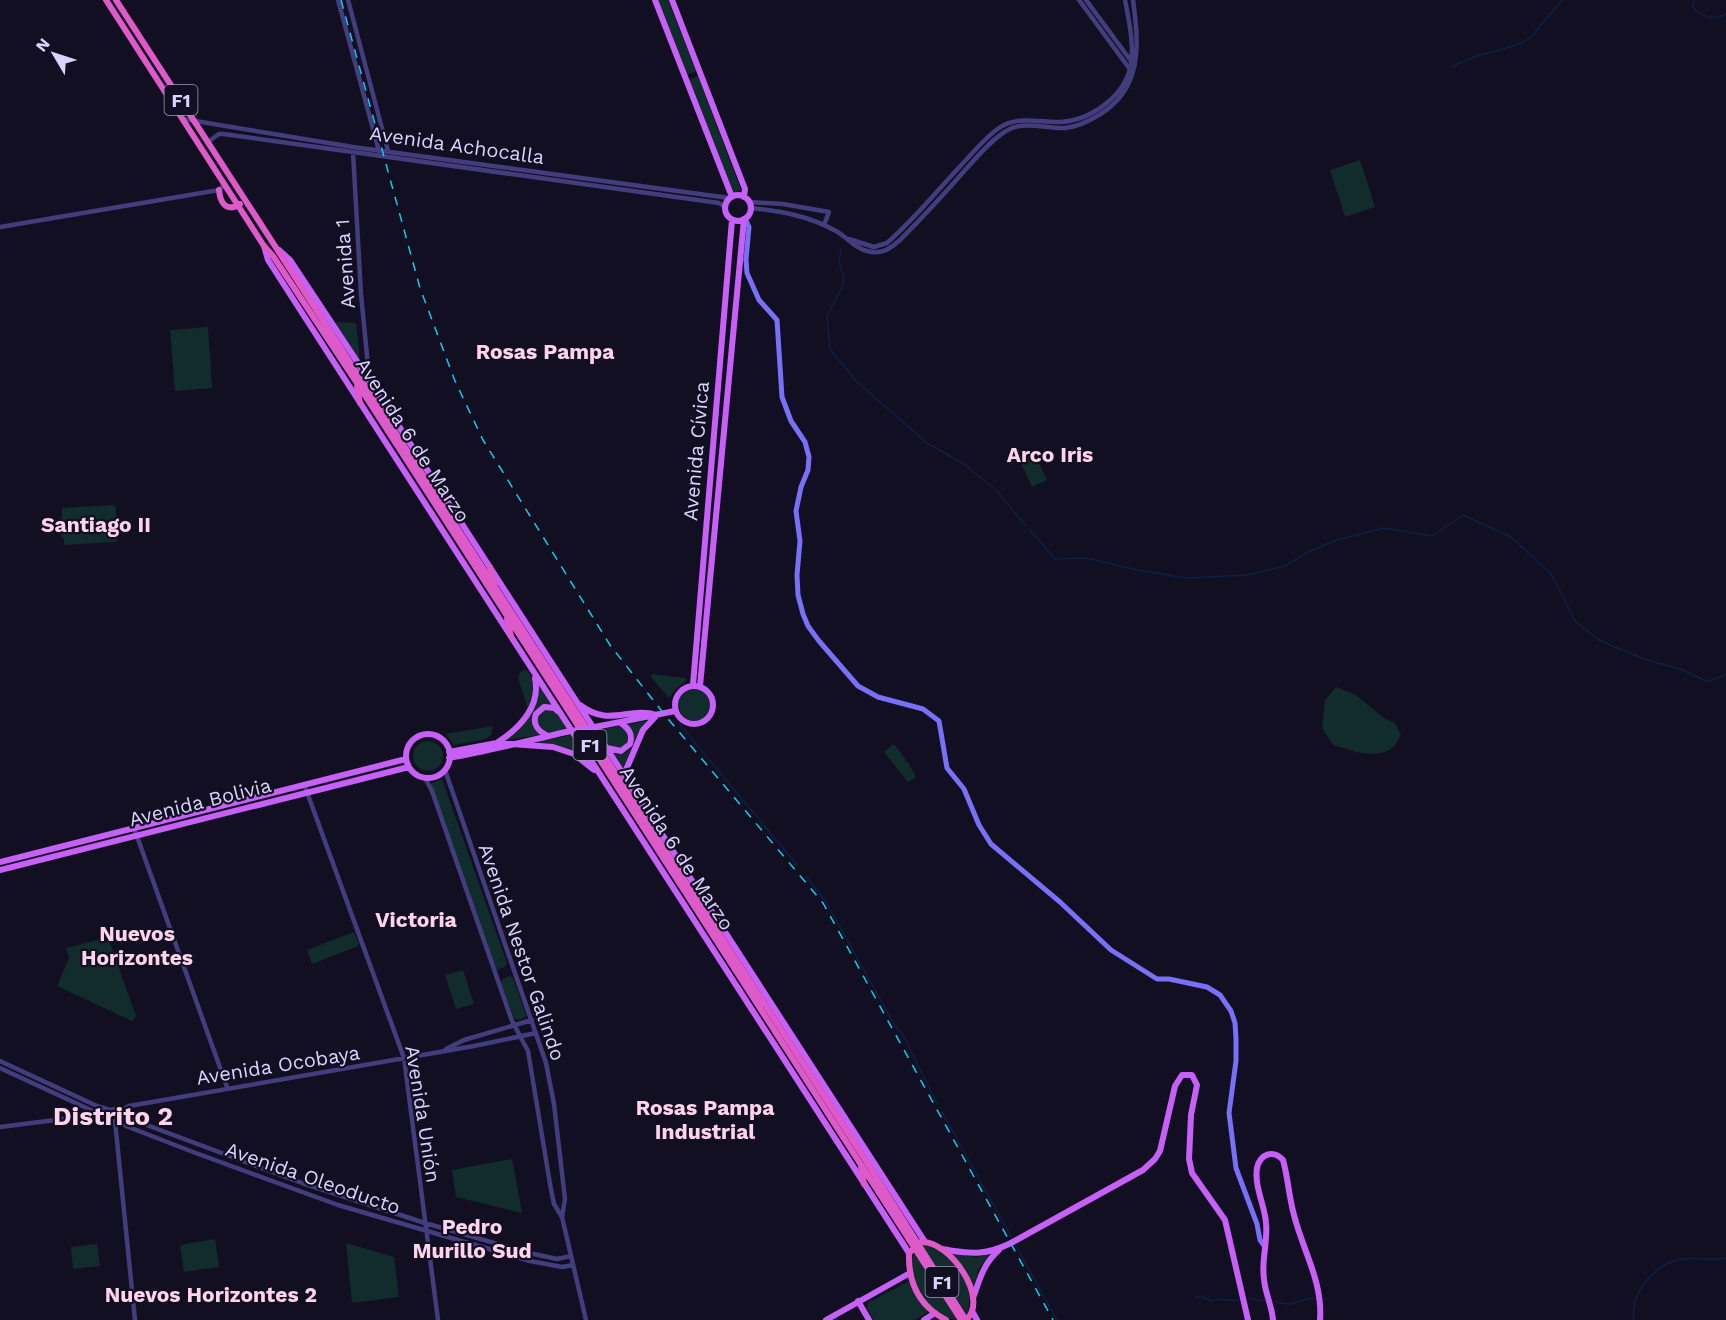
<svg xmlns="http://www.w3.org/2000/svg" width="1726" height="1320" viewBox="0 0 1726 1320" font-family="'Work Sans',sans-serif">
	<rect width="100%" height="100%" fill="#130f22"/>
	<path fill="#122b2c" d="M 658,0 L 668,0 L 696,71 L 687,75 Z
		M 698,76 L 741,190 L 735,193 L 732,191 L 689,80 Z
		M 1360,160 L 1375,207 L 1345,217 L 1330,170 Z
		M 334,322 L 356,323 L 360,361 Z
		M 208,327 L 212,388 L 175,391 L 170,330 Z
		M 1034,452 L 1047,480 L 1032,487 L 1019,459 Z
		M 114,505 L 116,508 L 117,542 L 64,545 L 64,539 L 61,536 L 63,532 L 62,523 L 60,520 L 62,516 L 62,508 Z
		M 525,669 C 538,678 532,697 528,710 L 518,678 L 520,672 Z
		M 652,674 L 686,678 L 687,680 L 676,689 L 669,698 L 651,677 Z
		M 538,683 L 552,706 L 532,718 L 533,727 L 540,735 L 506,740 C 530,726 534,709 538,683 Z
		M 1336,687 L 1356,695 L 1385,719 L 1395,723 L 1401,735 C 1399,738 1396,745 1393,747 C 1377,761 1351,750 1333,745 L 1322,728 L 1325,700 Z
		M678 704a17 17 0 1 1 34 0a17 17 0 1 1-34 0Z
		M 544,710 L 556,712 L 568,729 L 550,733 L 543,732 L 537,723 L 538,715 Z
		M 650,720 C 635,731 631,752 624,769 L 614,754 L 626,753 L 633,745 L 634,737 L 628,725 Z
		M 493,726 L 491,735 L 486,739 L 454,745 L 446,734 Z
		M 619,726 L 626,729 C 629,739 628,742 621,749 L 610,747 L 598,730 Z
		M 572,735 L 589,763 C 569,752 555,743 531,743 Z
		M413 756a15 15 0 1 1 30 0a15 15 0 1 1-30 0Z
		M 894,744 L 906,760 L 904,762 L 908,762 L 916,777 L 908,782 L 884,752 Z
		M 442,779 L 507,963 L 506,966 L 498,970 L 495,968 L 430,784 Z
		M 354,932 L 359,944 L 358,946 L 312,964 L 307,950 Z
		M 101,939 L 110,943 L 136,1016 L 132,1021 L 57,986 L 69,958 L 66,948 Z
		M 463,970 L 474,1004 L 456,1009 L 445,975 Z
		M 510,976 L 513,978 L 526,1014 L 525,1018 L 517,1020 L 514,1018 L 501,983 L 503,979 Z
		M 512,1159 L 522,1213 L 456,1197 L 452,1170 Z
		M 215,1239 L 219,1267 L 184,1272 L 180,1245 Z
		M 346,1243 L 394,1257 L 399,1297 L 352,1303 Z
		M 97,1244 L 100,1266 L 73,1269 L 71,1247 Z
		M 927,1245 C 954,1255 977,1285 967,1315 L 922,1246 Z
		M 914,1251 L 957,1320 C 928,1318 904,1277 914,1251 Z
		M 952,1253 L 976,1257 L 990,1254 L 979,1269 L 973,1287 L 967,1271 Z
		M 909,1281 L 919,1302 L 928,1312 L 915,1320 L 873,1320 L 867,1308 L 868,1303 Z"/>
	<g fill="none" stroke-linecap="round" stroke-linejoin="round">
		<path stroke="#0e1f42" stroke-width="1.5" d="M 1694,0 L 1693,7 C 1703,18 1713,21 1726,14
			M 1451,67 L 1479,55 L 1497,51 L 1524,42 L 1532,36 L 1562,0
			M 841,249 L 839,262 L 844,278 L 843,285 L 827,316 L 830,349 L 856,381 L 927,443 L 964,464 L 996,490 L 1026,526
			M 1029,529 L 1055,559 L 1086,558 L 1137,570 L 1185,578 L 1247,575 L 1285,566 L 1308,552 L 1337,540 L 1384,528 L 1432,536 L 1463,515 L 1511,537 L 1551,574 L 1576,622 L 1599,640 L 1644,659 L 1683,670 L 1708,682 L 1726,674
			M 680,725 L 798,866
			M 806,876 L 826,902 L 894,1024 L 903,1035 L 937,1104
			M 942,1112 L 1012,1238
			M 1015,1244 L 1057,1320
			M 1196,1297 L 1201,1296 L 1211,1301 C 1220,1297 1229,1302 1239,1300
			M 1248,1298 L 1265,1301
			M 1324,1298 L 1325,1298
			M 1273,1301 C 1297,1309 1296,1298 1317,1298
			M 1634,1320 C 1629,1293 1656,1262 1683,1259 C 1697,1257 1712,1261 1726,1258"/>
		<path stroke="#433d7e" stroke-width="4.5" d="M 338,0 L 379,151
			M 348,0 L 388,151
			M 1079,0 L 1129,68
			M 1086,0 L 1131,61
			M 183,119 L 353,147 L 729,198
			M 208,142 L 219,134 L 224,134 L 719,203 L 725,207
			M 353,152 L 361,294 L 368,366 L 364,372
			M 749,202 L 783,204 L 829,212 L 824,225
			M 750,208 C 781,211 809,216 836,231 C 847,237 854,248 867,251 C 881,255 890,249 900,240 C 923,217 945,193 966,169 C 978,156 991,140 1006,131 C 1022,120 1047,129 1065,128 C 1077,127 1089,121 1099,115 C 1143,88 1139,45 1133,0
			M 0,227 L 219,190 L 224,185
			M 849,239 L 874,247 L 887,243 C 916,218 940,187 966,160 C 976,149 987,136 999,128 C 1017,115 1041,123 1061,122 C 1092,120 1126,95 1131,64 C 1134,43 1129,21 1125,0
			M 445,770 L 546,1063 L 554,1104 L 565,1199 L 562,1217
			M 425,778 L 432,791 L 512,1021 L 528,1051 L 550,1184 L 554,1204 L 562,1217 L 586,1320
			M 304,784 L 404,1058 L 438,1320
			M 134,828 L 227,1087
			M 446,1049 L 464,1040 L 532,1020
			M 0,1061 L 97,1106 L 110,1110 L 115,1109 L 119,1112
			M 0,1068 L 108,1118
			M 119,1112 L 129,1106 L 474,1046 L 536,1033
			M 120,1115 L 302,1183 L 425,1223 L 529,1253 L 557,1259 L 571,1256
			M 118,1120 L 126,1126 L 193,1152 L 338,1205 L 530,1261 L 562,1267 L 573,1265
			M 115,1121 L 135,1320
			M 0,1127 L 95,1115"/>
		<path stroke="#7a6ff7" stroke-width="5" d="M 745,218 L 749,227 L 746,260 L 747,273 L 759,300 L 777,320 L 782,397 L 791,421 L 805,442 L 809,457 L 808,470 L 801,487 L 796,511 L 800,541 L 797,575 L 798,595 L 803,614 L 808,626 L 819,641 L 858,686 L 878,697 L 923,709 L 939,721 L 947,768 L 964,789 L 979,825 L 991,844 L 1060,902 L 1111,950 L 1157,979 L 1169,979 L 1207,987 L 1220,995 L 1231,1011 L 1235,1023 L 1236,1039 L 1236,1061 L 1229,1113 L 1236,1168 L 1257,1224 L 1260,1240 L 1265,1247"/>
		<path stroke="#c660f6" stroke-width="6" d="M 655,0 L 732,197
			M 672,0 L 745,189 L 744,197
			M725 208a13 13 0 1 1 26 0a13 13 0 1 1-26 0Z
			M 264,246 L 268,260 L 295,302 L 909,1253
			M 279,250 L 290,260 L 364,372 L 925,1242
			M 693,685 L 732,220
			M675 705a19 19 0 1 1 38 0a19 19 0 1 1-38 0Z
			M 700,686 L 744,219
			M 580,705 C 610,728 628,706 657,715
			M 600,726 L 675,711
			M406 756a22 22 0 1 1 44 0a22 22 0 1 1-44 0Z
			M 548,736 C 538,731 532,725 536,714 L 544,707 L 554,708 L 559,712
			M 498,742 C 520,728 541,706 535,678
			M 607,748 L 621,751 L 630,744 C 633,734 629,729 621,723
			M 449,752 L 497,743 L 553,747 L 574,754 L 594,770
			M 449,758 C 489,751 527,741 566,732
			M 626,777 L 626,770 L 643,730 L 657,715
			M 0,862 L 406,759
			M 0,870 L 409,767
			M 942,1249 C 970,1254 985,1256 1011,1243 L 1143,1170 L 1155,1159 L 1160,1151 L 1175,1086 L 1182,1075 L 1192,1075 L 1197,1085 L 1191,1115 L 1189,1159 L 1192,1173 L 1225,1220 L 1248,1320
			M 973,1298 C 980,1279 983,1264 999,1250
			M 858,1301 L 869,1320
			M 972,1311 L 977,1320
			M 826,1320 L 910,1273
			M 924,1320 L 935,1313
			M 1273,1320 C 1272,1306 1265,1293 1264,1279 C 1261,1261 1268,1242 1266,1223 C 1265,1206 1254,1186 1257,1168 C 1260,1154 1273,1149 1283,1160 C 1288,1178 1289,1197 1294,1215 C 1303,1251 1323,1282 1320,1320"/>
		<path stroke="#de5ac8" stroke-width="6" d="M 106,0 L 264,246 L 273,256 L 357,383 L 961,1320
			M 116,0 L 866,1161 L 966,1320
			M 219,190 C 220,202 226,213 240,204
			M 357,387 L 360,403
			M 490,567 L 495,583
			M 507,619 L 511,636
			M 697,887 L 702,903
			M 861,1167 L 864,1184
			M 946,1320 C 919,1306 908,1282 909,1253 L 921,1242 C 950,1240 990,1299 966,1320"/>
		<path stroke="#0dccee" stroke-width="1.5" stroke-dasharray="9 8" stroke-linecap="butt" d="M 341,0 L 420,288 L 455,381 L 483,440 L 610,645 L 664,714 L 823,903 L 1053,1320"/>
		<path stroke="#c660f6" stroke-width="6" d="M 566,732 L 600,726"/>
	</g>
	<g text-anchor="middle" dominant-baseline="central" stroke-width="4.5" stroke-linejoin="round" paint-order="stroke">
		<g fill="#130f22" stroke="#9e98bb" stroke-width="1.5">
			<rect x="164.5" y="85" width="33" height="30" rx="4.5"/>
			<rect x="573.5" y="730" width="33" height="30" rx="4.5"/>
			<rect x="925.5" y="1267" width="33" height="30" rx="4.5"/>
		</g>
		<g font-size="18" font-weight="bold" fill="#dad3fd">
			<text x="181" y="100">F1</text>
			<text x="590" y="745">F1</text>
			<text x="942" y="1282">F1</text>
		</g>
		<g font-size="20" fill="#dad3fd" stroke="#130f22">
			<text transform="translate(457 145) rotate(8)">Avenida Achocalla</text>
			<text transform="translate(345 264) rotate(-94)">Avenida 1</text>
			<text transform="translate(413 440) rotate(57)">Avenida 6 de Marzo</text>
			<text transform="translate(696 451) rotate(-85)">Avenida Cívica</text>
			<text transform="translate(200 802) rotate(-14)">Avenida Bolivia</text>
			<text transform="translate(677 848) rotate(57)">Avenida 6 de Marzo</text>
			<text transform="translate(522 952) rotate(71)">Avenida Nestor Galindo</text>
			<text transform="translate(278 1065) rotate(-9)">Avenida Ocobaya</text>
			<text transform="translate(423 1114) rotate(81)">Avenida Unión</text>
			<text transform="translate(313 1178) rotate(19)">Avenida Oleoducto</text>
		</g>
		<g font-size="21" font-weight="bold" fill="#fdd4ec" stroke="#130f22">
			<text x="545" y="351">Rosas Pampa</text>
			<text x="1050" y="454">Arco Iris</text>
			<text x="96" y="524">Santiago II</text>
			<text x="416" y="919">Victoria</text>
			<text x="137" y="933">Nuevos<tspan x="137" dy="24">Horizontes</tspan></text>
			<text x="705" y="1107">Rosas Pampa<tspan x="705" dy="24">Industrial</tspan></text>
			<text x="472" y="1226">Pedro<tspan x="472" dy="24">Murillo Sud</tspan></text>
			<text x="211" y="1294">Nuevos Horizontes 2</text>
		</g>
		<g font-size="26" font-weight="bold" fill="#fdd4ec" stroke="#130f22">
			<text x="113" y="1116">Distrito 2</text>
		</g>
	</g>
	<g transform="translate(54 54) rotate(309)" stroke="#130f22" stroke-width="4.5" paint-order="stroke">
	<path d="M0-4.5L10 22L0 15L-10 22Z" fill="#dad3fd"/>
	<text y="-9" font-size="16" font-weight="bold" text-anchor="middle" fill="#dad3fd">N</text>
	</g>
</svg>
